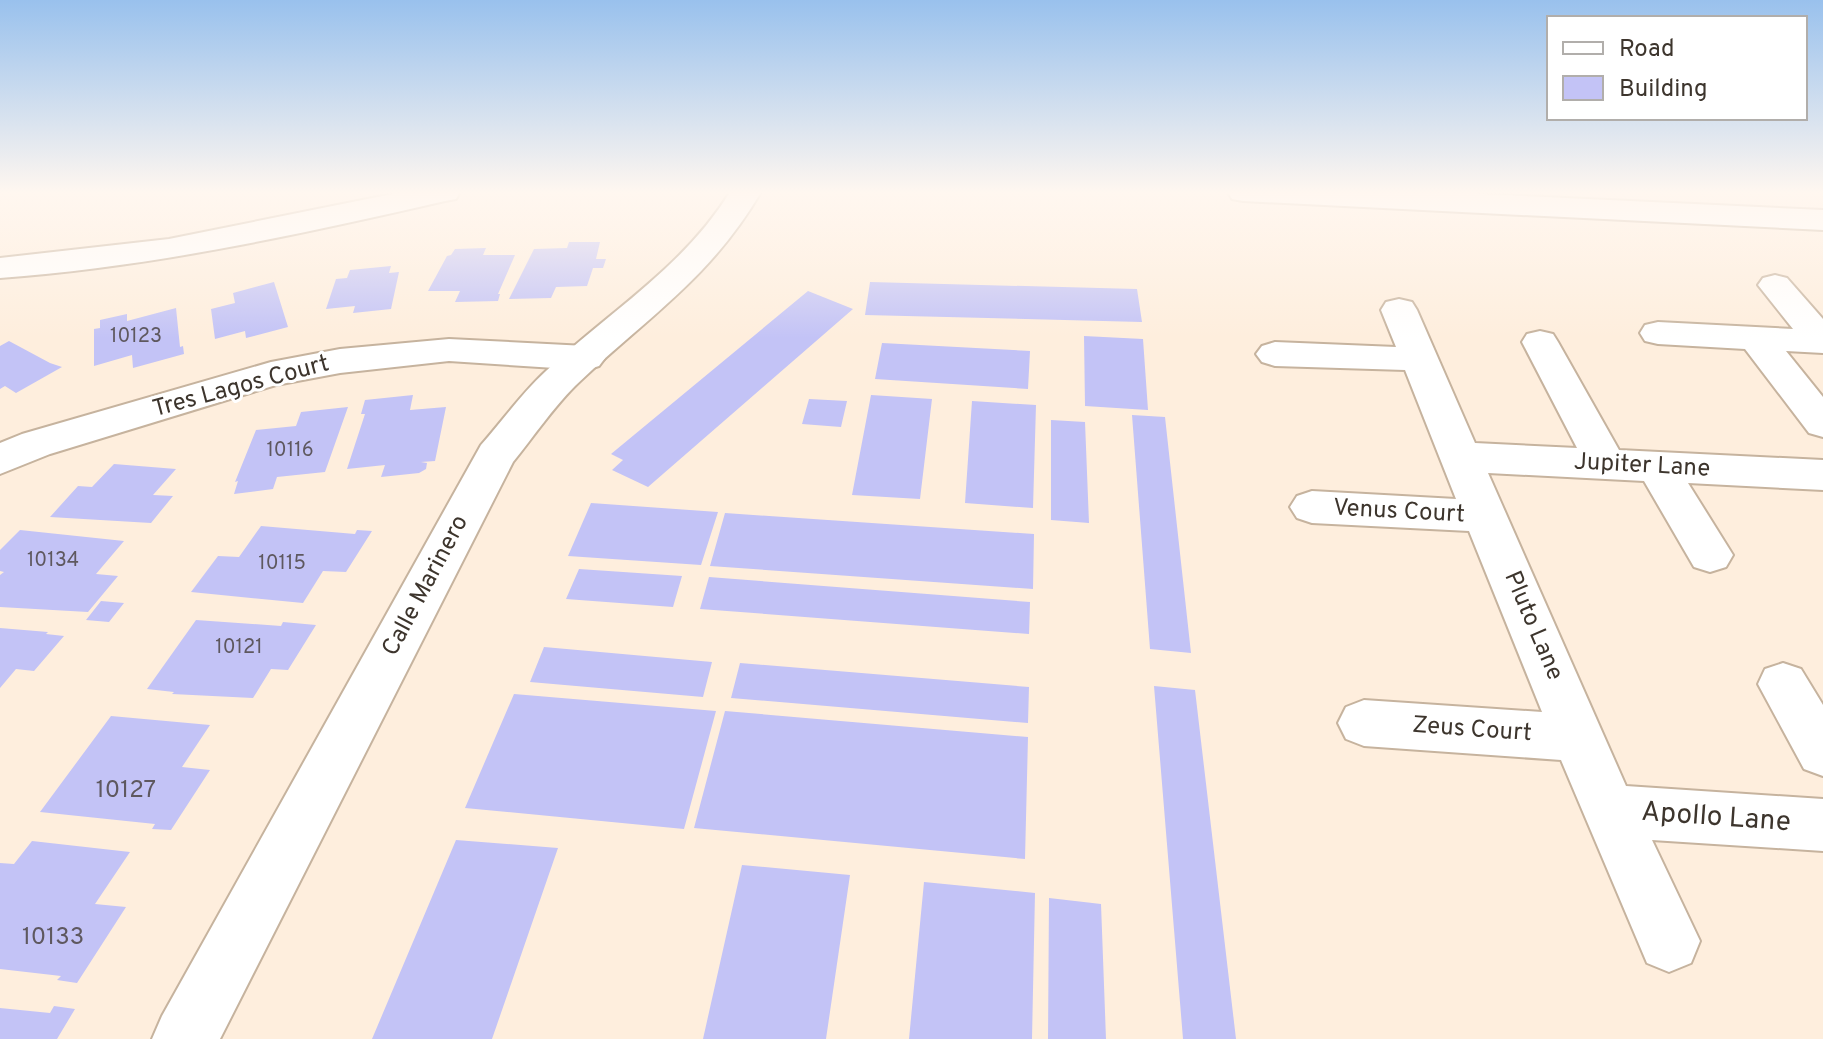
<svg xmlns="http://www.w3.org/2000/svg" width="1823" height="1039" viewBox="0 0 1823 1039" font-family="Overpass,sans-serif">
	<rect width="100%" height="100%" fill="#feeedd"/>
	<path fill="#c3c3f6" d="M 569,242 L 600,242 L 596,259 L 606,259 L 603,268 L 593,268 L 587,286 L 556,287 L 551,298 L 509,299 L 534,249 L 567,248 Z
		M 486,248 L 483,255 L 515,255 L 498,294 L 500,294 L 498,301 L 455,302 L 460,291 L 428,291 L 447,256 L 451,255 L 455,249 Z
		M 391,266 L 389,273 L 399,272 L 391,309 L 353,313 L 355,306 L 326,309 L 336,279 L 347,278 L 350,270 Z
		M 274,282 L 288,327 L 246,338 L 245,331 L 215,339 L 211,309 L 235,303 L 233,293 Z
		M 870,282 L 1137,289 L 1142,322 L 865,315 Z
		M 808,291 L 853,309 L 648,487 L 612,470 L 623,460 L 611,454 Z
		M 176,308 L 180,347 L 183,346 L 184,354 L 133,368 L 132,355 L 94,366 L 94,329 L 100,328 L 100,320 L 127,314 L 127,321 Z
		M 1084,336 L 1143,339 L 1148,410 L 1085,406 Z
		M 9,341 L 50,363 L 62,367 L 16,393 L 5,386 L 0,389 L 0,346 Z
		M 882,343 L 1030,351 L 1028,389 L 875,379 Z
		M 413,395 L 410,410 L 446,407 L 435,461 L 421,462 L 427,463 L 426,469 L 419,473 L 381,477 L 385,465 L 347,469 L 365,414 L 361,414 L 365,400 Z
		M 871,395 L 932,399 L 920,499 L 852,495 Z
		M 809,399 L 847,401 L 841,427 L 802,424 Z
		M 972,401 L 1036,405 L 1033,508 L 965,503 Z
		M 348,407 L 325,472 L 277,477 L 273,489 L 234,494 L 238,481 L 235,482 L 256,430 L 296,426 L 301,412 Z
		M 1132,415 L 1165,417 L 1191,653 L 1150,649 Z
		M 1051,420 L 1085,422 L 1089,523 L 1051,520 Z
		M 114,464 L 176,469 L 153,495 L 173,496 L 151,523 L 50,517 L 78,486 L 92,487 Z
		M 591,503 L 718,512 L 701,565 L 568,556 Z
		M 725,513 L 1034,534 L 1033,589 L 710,566 Z
		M 261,526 L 355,534 L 357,530 L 372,531 L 346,572 L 323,571 L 303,603 L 191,592 L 218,556 L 239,557 Z
		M 20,530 L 124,541 L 96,574 L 118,576 L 88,612 L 0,607 L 0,575 L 4,572 L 0,571 L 0,550 Z
		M 579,569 L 682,576 L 673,607 L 566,599 Z
		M 709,577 L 1030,602 L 1029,634 L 700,609 Z
		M 101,601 L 124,603 L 109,622 L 86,620 Z
		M 196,620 L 281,626 L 283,622 L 316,625 L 288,670 L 271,669 L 253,698 L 172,694 L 174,692 L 147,689 Z
		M 0,628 L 48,632 L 46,634 L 64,636 L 34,671 L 16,669 L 0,688 Z
		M 544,647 L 712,662 L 703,697 L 530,682 Z
		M 740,663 L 1029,687 L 1028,723 L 731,698 Z
		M 1154,686 L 1195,690 L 1236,1039 L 1183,1039 Z
		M 514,694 L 716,711 L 684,829 L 465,808 Z
		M 725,711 L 1028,737 L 1025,859 L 694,828 Z
		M 111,716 L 210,725 L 182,767 L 210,770 L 171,830 L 152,829 L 155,824 L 40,812 Z
		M 456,840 L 558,848 L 492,1039 L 372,1039 Z
		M 32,841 L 130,852 L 95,904 L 126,907 L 77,983 L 57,980 L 61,976 L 0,969 L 0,863 L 14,864 Z
		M 742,865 L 850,875 L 826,1039 L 703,1039 Z
		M 924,882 L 1035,893 L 1032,1039 L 909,1039 Z
		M 1049,898 L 1101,904 L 1106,1039 L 1048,1039 Z
		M 54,1006 L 75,1009 L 57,1039 L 0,1039 L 0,1008 L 50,1013 Z"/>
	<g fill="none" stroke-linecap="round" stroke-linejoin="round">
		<defs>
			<path id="street" d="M 1775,275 L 1787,278 L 1823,319 L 1823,353 L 1786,351 L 1823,397 L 1823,437 L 1809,433 L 1745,349 L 1658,344 L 1645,341 L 1640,333 L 1645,325 L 1658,322 L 1793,329 L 1758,285 L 1763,278 Z
				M 1399,299 L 1412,302 L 1417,310 L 1475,443 L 1577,448 L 1522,342 L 1527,334 L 1540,331 L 1553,334 L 1558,342 L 1619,450 L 1823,460 L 1823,490 L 1688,483 L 1733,555 L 1726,567 L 1710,572 L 1694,567 L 1644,481 L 1488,473 L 1626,786 L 1823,799 L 1823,851 L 1652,840 L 1700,941 L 1691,963 L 1669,972 L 1647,963 L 1561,760 L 1364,746 L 1346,739 L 1338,723 L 1346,707 L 1364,700 L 1542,712 L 1469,531 L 1312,523 L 1297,518 L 1290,507 L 1297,496 L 1312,491 L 1456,499 L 1405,370 L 1275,366 L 1262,362 L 1256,354 L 1262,346 L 1275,342 L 1396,347 L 1381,310 L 1386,302 Z
				M 449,339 L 586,346 L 599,350 L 605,358 L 599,366 L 586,370 L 449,361 L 340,373 L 276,385 L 50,454 L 0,474 L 0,443 L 22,434 L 271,362 L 340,349 Z
				M 1783,663 L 1801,669 L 1823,705 L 1823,776 L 1804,769 L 1758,684 L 1765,669 Z"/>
			<path id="secondary" d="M 402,192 L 460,192 L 456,199 L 445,201 C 297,235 151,267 0,278 L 0,258 L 169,239 Z
				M 730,192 L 761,192 C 709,280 646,318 575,386 C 552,409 534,436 513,462 L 220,1039 L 152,1039 L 162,1016 L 481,445 C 503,420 522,393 546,371 C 610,311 683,268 730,192 Z
				M 1228,192 L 1441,192 L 1823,210 L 1823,230 L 1243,201 L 1232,199 Z"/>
		</defs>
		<use href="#street" stroke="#c6b39e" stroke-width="4"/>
		<use href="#secondary" stroke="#c6b39e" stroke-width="4"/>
		<use href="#street" fill="#fff" fill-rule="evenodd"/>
		<use href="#secondary" fill="#fff" fill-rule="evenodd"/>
	</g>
	<linearGradient id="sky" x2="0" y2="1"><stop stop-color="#99c1ed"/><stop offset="0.57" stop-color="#fff7f0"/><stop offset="1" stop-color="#fff7f0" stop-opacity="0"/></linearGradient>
	<rect width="1823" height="338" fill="url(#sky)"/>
	<g text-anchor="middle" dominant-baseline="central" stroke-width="6" stroke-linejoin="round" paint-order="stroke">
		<g font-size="20" fill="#5e585f">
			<text x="136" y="337">10123</text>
			<text x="290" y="451">10116</text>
			<text x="53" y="561">10134</text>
			<text x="282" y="564">10115</text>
			<text x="239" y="648">10121</text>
		</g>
		<g font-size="24" fill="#3d352d" stroke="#fff">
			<text transform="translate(241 387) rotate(-15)">Tres Lagos Court</text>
			<text transform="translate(1642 466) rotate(3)">Jupiter Lane</text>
			<text transform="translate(1399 512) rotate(3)">Venus Court</text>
			<text transform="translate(426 586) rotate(-62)">Calle Marinero</text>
			<text transform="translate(1533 626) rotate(67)">Pluto Lane</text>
			<text transform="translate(1472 730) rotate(4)">Zeus Court</text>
		</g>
		<g font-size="24" fill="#5e585f">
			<text x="126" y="791">10127</text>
			<text x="53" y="938">10133</text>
		</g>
		<g font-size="28" fill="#3d352d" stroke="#fff">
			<text transform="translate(1716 818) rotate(4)">Apollo Lane</text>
		</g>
	</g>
	<rect x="1547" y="16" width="260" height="104" fill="#ffffff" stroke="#b1aeab" stroke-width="2"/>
	<rect x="1563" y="42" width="40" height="12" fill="#ffffff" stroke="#b1aeab" stroke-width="2"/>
	<text x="1619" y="56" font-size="24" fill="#3d352d">Road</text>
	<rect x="1563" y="76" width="40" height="24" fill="#c3c3f6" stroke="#b1aeab" stroke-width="2"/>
	<text x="1619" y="96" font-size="24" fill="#3d352d">Building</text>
</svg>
